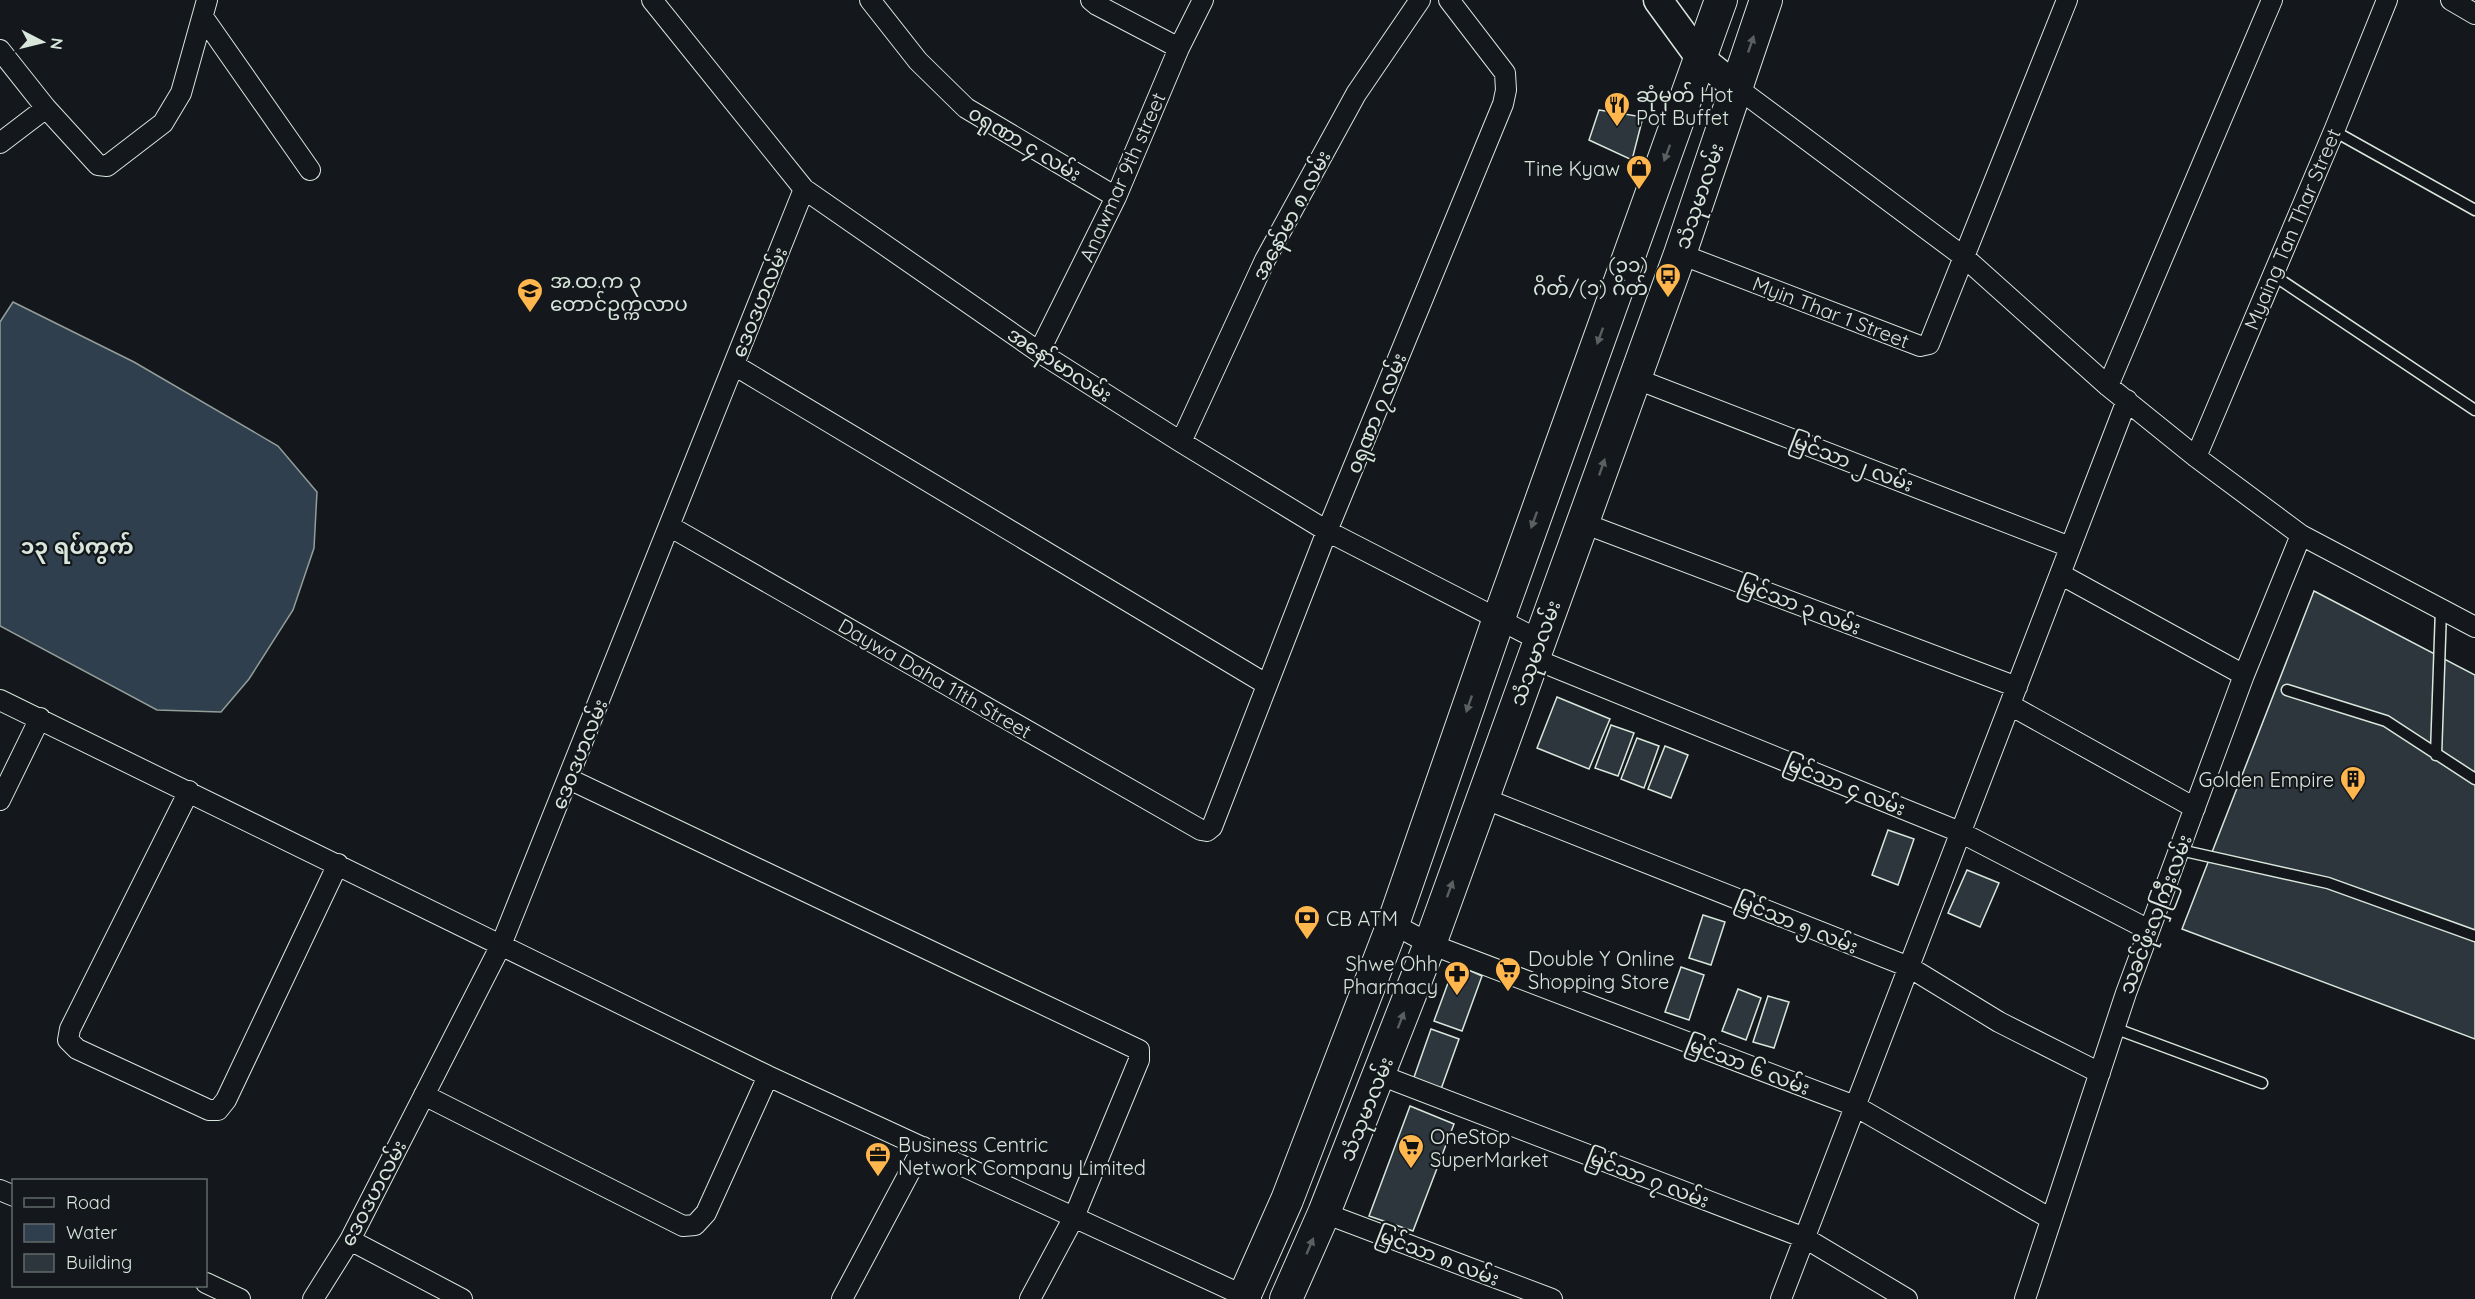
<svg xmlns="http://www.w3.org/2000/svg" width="2475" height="1299" viewBox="0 0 2475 1299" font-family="Quicksand,'Noto Sans Myanmar',sans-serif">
	<rect width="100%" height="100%" fill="#14181c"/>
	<path fill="#2f3f4d" stroke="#939e99" stroke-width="1.5" d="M 13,302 L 134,362 L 278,446 L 317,492 L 314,548 L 293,610 L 249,679 L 221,712 L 157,710 L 0,626 L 0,322 Z"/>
	<path fill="#2c363c" stroke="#d8e6dc" stroke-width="1.5" d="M 1599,110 L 1643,117 L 1632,160 L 1589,140 Z
		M 2314,591 L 2475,675 L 2475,1039 L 2182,929 Z
		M 1557,697 L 1610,719 L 1589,769 L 1537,748 Z
		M 1611,725 L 1634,733 L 1618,776 L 1595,768 Z
		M 1637,738 L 1659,746 L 1644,788 L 1621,779 Z
		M 1665,746 L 1688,755 L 1671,798 L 1648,789 Z
		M 1888,830 L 1914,839 L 1898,885 L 1872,875 Z
		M 1967,870 L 1999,883 L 1980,927 L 1948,913 Z
		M 1703,915 L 1725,922 L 1711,965 L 1689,958 Z
		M 1455,964 L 1482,976 L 1462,1031 L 1434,1021 Z
		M 1681,967 L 1704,975 L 1689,1020 L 1665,1012 Z
		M 1738,989 L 1761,998 L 1746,1040 L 1722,1031 Z
		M 1768,996 L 1789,1002 L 1774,1048 L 1753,1042 Z
		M 1431,1029 L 1459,1039 L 1441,1089 L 1413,1080 Z
		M 1410,1106 L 1454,1124 L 1413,1231 L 1369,1216 Z"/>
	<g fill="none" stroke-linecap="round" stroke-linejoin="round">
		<defs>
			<path id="lane" d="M 2334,131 L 2475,210
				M 2273,275 L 2475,410
				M 2287,690 L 2386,721 L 2475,779
				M 2436,755 L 2441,609
				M 2180,850 L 2328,883 L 2475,936
				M 2114,1028 L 2262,1083"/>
			<path id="street" d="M 652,0 L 804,189 L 1039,352 L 1181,442 L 1327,531 L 1539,640
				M 870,0 L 918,61 L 966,108 L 1116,197
				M 1091,0 L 1097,5 L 1179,48
				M 2451,0 L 2475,14
				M 203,17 L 310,170
				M 0,50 L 46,108 L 98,165 L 107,166 L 163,123 L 181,93 L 207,0
				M 1736,87 L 1964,257 L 2108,386 L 2196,457 L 2301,535 L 2475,627
				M 0,143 L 46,108
				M 1680,254 L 1920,346 L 1929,344 L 2067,0
				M 1039,352 L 1116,197 L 1179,48 L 1203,0
				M 734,365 L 1266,684
				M 1634,378 L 2070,547
				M 2108,386 L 2272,0
				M 1181,442 L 1265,260 L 1356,94 L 1420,0
				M 2196,457 L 2334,131 L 2387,0
				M 1583,523 L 2017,687
				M 669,526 L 1201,830 L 1207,831 L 1212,827 L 1327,531 L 1503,104 L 1506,90 L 1505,73 L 1449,0
				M 2060,574 L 2244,675
				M 1532,658 L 1960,832 L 2149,930
				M 0,700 L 768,1076 L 1251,1299
				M 2010,705 L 2195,808
				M 569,779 L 1139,1050 L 1139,1060 L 1074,1217 L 1030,1299
				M 189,791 L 70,1029 L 68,1040 L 77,1049 L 209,1110 L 218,1110 L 226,1100 L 338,864
				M 1483,798 L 1909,967 L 1999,1022 L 2100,1073
				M 0,800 L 40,718
				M 1393,924 L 1430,944 L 1855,1106 L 2051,1219
				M 1380,1075 L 1805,1238 L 1907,1299
				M 424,1095 L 683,1226 L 695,1225 L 706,1213 L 768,1076
				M 0,1190 L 14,1196
				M 1324,1213 L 1552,1299
				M 350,1240 L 462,1299
				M 206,1283 L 240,1299
				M 313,1299 L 350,1240 L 501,945 L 804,189
				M 842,1299 L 923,1147
				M 1781,1299 L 2127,400
				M 2025,1299 L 2126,993 L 2244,675 L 2301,535"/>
			<path id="secondary" d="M 1658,0 L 1701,59 L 1736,87"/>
			<path id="primary" d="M 1243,1299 L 1287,1200 L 1393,924 L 1499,618 L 1721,0
				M 1286,1299 L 1324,1213 L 1430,944 L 1680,254 L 1766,0"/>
		</defs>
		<use href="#lane" stroke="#d8e6dc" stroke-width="13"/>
		<use href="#street" stroke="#d8e6dc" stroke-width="22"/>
		<use href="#secondary" stroke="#d8e6dc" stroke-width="31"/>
		<use href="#primary" stroke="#d8e6dc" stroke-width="34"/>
		<use href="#lane" stroke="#14181c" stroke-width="10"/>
		<use href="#street" stroke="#14181c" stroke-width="20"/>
		<use href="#secondary" stroke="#14181c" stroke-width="28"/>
		<use href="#primary" stroke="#14181c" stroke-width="32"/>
	</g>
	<defs><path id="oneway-solid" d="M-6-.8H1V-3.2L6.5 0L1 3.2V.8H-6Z" transform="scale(1.5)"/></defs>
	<g fill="#59605f">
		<use href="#oneway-solid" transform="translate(1751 44) rotate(-71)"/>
		<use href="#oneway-solid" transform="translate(1667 153) rotate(110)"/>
		<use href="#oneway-solid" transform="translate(1600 336) rotate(110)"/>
		<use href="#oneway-solid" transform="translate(1602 467) rotate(-71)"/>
		<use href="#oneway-solid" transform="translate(1534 520) rotate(110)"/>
		<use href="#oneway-solid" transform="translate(1469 704) rotate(109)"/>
		<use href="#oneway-solid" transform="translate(1450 889) rotate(-70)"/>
		<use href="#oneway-solid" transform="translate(1401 1020) rotate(-69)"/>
		<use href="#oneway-solid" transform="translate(1310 1246) rotate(-67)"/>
	</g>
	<defs>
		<symbol id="restaurant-pin" viewBox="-11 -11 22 30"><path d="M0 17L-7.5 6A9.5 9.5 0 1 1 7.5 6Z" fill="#ffb74d" stroke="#14181c"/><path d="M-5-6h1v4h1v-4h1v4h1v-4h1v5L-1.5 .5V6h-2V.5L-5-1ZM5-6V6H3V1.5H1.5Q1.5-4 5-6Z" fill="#111"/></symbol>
		<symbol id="shop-pin" viewBox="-11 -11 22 30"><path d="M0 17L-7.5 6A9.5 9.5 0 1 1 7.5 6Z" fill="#ffb74d" stroke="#14181c"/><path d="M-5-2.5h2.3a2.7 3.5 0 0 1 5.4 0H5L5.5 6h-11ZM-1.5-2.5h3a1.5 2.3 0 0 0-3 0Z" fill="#111"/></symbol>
		<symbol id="bus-pin" viewBox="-11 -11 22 30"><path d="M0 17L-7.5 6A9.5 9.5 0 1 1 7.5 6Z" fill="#ffb74d" stroke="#14181c"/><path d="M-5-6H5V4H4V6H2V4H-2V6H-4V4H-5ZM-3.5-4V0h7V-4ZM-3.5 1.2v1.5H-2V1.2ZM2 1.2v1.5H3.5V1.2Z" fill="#111"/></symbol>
		<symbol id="school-pin" viewBox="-11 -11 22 30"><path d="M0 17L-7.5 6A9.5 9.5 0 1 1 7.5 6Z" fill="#ffb74d" stroke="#14181c"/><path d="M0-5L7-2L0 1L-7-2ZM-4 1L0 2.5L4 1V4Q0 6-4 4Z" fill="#111"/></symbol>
		<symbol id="building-pin" viewBox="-11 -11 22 30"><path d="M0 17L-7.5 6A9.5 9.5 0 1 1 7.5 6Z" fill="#ffb74d" stroke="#14181c"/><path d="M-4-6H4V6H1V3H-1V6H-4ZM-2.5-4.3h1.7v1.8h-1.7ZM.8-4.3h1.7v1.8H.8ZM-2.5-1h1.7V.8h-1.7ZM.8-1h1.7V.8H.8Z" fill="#111"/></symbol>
		<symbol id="bank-pin" viewBox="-11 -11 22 30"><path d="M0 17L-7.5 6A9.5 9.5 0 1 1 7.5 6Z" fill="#ffb74d" stroke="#14181c"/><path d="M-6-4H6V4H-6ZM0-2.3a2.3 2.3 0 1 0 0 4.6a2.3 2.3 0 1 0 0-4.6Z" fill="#111"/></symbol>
		<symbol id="supermarket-pin" viewBox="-11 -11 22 30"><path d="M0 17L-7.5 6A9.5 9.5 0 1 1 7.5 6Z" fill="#ffb74d" stroke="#14181c"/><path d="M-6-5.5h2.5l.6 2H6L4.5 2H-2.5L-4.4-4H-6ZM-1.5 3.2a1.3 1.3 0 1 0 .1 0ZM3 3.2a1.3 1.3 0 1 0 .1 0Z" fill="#111"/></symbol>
		<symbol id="pharmacy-pin" viewBox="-11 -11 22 30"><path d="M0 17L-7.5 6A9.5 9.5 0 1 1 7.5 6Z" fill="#ffb74d" stroke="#14181c"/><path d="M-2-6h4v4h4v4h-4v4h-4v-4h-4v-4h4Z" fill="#111"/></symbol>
		<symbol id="office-pin" viewBox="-11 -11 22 30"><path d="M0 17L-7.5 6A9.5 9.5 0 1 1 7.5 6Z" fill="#ffb74d" stroke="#14181c"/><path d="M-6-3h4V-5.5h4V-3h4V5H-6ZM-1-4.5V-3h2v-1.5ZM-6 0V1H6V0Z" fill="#111"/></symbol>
	</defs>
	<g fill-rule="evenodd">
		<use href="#restaurant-pin" x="1602" y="90" width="30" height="40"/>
		<use href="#shop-pin" x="1624" y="153" width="30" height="40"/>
		<use href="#bus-pin" x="1653" y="261" width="30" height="40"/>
		<use href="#school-pin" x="515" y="276" width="30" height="40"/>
		<use href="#building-pin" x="2338" y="764" width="30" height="40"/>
		<use href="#bank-pin" x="1292" y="903" width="30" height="40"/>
		<use href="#supermarket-pin" x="1493" y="955" width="30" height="40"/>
		<use href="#pharmacy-pin" x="1442" y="959" width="30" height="40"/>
		<use href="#supermarket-pin" x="1396" y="1132" width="30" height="40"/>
		<use href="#office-pin" x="863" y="1140" width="30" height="40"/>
	</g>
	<g text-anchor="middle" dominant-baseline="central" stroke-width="4.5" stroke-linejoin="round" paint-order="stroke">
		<g font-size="20" fill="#d8e6dc" stroke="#14181c" text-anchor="start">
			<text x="1636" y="94">ဆုံမှတ် Hot<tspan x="1636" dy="23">Pot Buffet</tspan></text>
			<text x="1620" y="168" text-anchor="end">Tine Kyaw</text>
			<text x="1648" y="264" text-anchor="end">(၃၁)<tspan x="1648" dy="23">ဂိတ်/(၁) ဂိတ်</tspan></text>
			<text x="550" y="280">အ.ထ.က ၃<tspan x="550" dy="23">တောင်ဥက္ကလာပ</tspan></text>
			<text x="2334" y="779" text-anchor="end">Golden Empire</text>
			<text x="1326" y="918">CB ATM</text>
			<text x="1528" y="958">Double Y Online<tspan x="1528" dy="23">Shopping Store</tspan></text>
			<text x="1438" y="963" text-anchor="end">Shwe Ohh<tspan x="1438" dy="23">Pharmacy</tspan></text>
			<text x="1430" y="1136">OneStop<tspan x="1430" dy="23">SuperMarket</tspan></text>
			<text x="898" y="1144">Business Centric<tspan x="898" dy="23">Network Company Limited</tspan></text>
		</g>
		<g font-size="20" fill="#d8e6dc" stroke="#14181c">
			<text transform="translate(1025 143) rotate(31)">၀ရုဏာ ၄ လမ်း</text>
			<text transform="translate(1122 177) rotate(-66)">Anawmar 9th street</text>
			<text transform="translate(1699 196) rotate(-71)">သံသုမာလမ်း</text>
			<text transform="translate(1291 215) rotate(-62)">အနော်မာ ၈ လမ်း</text>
			<text transform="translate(2292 229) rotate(-67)">Myaing Tan Thar Street</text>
			<text transform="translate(759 302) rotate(-68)">ဒေဝဒဟလမ်း</text>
			<text transform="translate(1831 312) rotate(21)">Myin Thar 1 Street</text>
			<text transform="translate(1060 364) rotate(33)">အနော်မာလမ်း</text>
			<text transform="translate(1376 413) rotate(-68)">၀ရုဏာ ၇ လမ်း</text>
			<text transform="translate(1852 462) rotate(21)">မြင်သာ ၂ လမ်း</text>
			<text transform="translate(1800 605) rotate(21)">မြင်သာ ၃ လမ်း</text>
			<text transform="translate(1535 653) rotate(-70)">သံသုမာလမ်း</text>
			<text transform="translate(935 678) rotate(30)">Daywa Daha 11th Street</text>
			<text transform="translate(579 754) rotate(-68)">ဒေဝဒဟလမ်း</text>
			<text transform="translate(1845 785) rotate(22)">မြင်သာ ၄ လမ်း</text>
			<text transform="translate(2155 914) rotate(-69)">သခင်ဖိုးလှကြီးလမ်း</text>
			<text transform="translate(1797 923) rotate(22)">မြင်သာ ၅ လမ်း</text>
			<text transform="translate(1748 1065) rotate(21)">မြင်သာ ၆ လမ်း</text>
			<text transform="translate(1366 1109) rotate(-68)">သံသုမာလမ်း</text>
			<text transform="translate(1648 1178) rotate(21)">မြင်သာ ၇ လမ်း</text>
			<text transform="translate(373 1193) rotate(-62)">ဒေဝဒဟလမ်း</text>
			<text transform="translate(1438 1256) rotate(21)">မြင်သာ ၈ လမ်း</text>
		</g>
		<g font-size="22" font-weight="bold" fill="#d8e6dc" stroke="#14181c">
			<text x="77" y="546">၁၃ ရပ်ကွက်</text>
		</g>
	</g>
	<rect x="12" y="1179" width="195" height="108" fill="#14181c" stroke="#626a69" stroke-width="1.5"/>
	<rect x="24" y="1198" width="30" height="9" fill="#14181c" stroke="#626a69" stroke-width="1.5"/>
	<text x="66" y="1209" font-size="18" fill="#d8e6dc">Road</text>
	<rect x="24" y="1224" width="30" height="18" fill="#2f3f4d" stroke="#626a69" stroke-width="1.5"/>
	<text x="66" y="1239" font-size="18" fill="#d8e6dc">Water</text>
	<rect x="24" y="1254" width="30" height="18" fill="#2c363c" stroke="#626a69" stroke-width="1.5"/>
	<text x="66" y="1269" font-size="18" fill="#d8e6dc">Building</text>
	<g transform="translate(42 42) rotate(97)" stroke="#14181c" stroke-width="4.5" paint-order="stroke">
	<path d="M0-4.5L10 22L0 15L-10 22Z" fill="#d8e6dc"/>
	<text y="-9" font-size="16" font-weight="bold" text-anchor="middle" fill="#d8e6dc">N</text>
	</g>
</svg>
